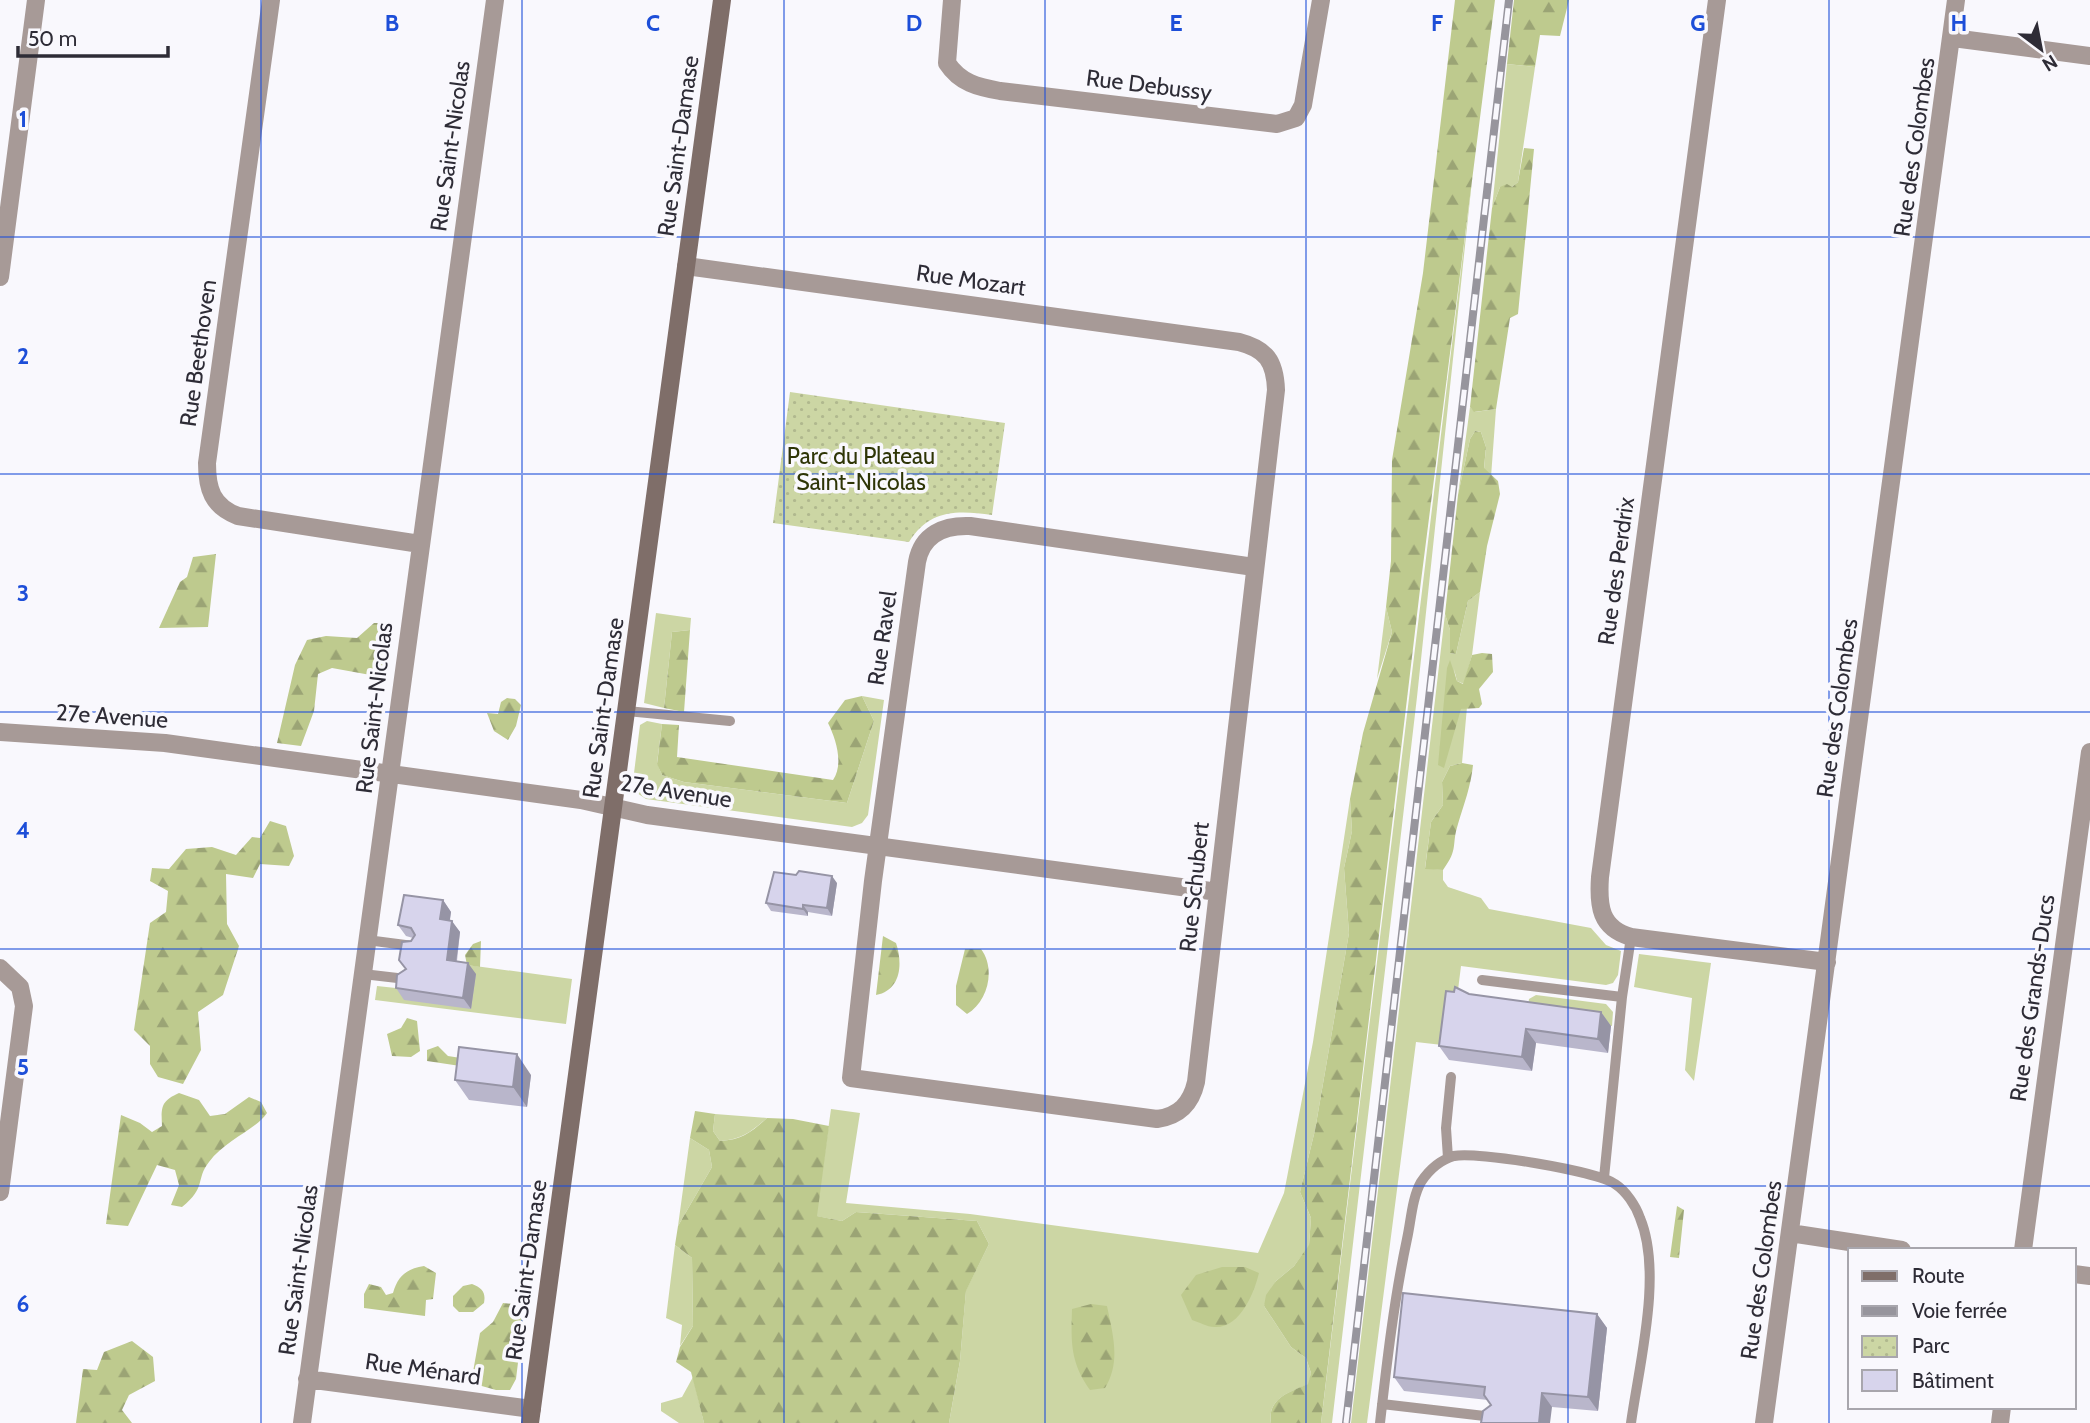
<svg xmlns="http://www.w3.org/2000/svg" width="2090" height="1423" viewBox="0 0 2090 1423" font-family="Cabin,sans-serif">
	<defs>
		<pattern id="forest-firs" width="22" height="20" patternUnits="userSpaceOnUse" patternTransform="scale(1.75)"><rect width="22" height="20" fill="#beca8e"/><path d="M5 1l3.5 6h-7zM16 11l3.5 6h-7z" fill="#9ba475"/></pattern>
		<pattern id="park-dots" width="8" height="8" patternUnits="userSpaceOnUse" patternTransform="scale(1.75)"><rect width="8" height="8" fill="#ccd6a4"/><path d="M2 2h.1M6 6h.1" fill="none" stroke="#b0b88e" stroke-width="1.8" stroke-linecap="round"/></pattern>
	</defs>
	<rect width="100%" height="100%" fill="#f9f8fd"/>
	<path fill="#ccd6a4" d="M 1507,64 L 1535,67 L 1518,182 L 1512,187 L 1500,187 L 1492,208 Z
		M 1473,171 L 1417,697 L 1332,1423 L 1321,1423 Z
		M 1470,407 L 1475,412 L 1496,409 L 1491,477 L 1484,469 L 1486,447 L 1481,432 L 1475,431 L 1470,439 L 1458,495 Z
		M 1480,592 L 1472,655 L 1464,684 L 1457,681 L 1454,669 L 1461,709 L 1467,707 L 1462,763 L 1450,766 L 1442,782 L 1443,805 L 1431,822 L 1425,868 L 1443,870 L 1443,880 L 1448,887 L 1481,898 L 1489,909 L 1591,928 L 1606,945 L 1621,951 L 1618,975 L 1613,983 L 1606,985 L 1461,966 L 1451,1046 L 1416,1042 L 1367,1423 L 1351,1423 L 1445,614 L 1450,630 L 1450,653 L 1456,654 L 1468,601 Z
		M 1386,607 L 1392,632 L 1377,679 Z
		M 656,613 L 691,618 L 690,630 L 672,632 L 664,708 L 644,703 Z
		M 862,696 L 884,700 L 868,815 L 862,823 L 852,827 L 646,799 L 637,793 L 634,773 L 640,725 L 647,721 L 662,724 L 657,763 L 662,775 L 684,782 L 847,803 L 874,721 Z
		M 1350,799 L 1352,831 L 1344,868 L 1349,933 L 1315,1130 L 1300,1192 L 1311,1218 L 1309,1246 L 1294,1266 L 1276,1281 L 1264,1306 L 1291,1347 L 1306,1358 L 1311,1373 L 1309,1384 C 1290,1392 1267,1398 1271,1423 L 949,1423 L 960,1361 L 966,1290 L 989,1244 L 977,1221 L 856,1212 L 842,1221 L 816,1216 L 831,1109 L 860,1113 L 846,1203 L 970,1214 L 1258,1253 L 1284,1193 L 1313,1042 Z
		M 1639,954 L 1711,963 L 1694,1081 L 1685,1070 L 1692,998 L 1634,987 Z
		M 409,957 L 572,979 L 566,1024 L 375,1000 L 377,986 L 405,989 Z
		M 1536,995 L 1606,1004 L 1613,1012 L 1612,1026 L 1527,1015 L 1529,999 Z
		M 715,1114 L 767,1118 C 751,1132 741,1140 720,1141 L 713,1131 Z
		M 690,1138 L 709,1150 L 712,1167 L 678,1226 Z
		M 675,1245 L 692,1258 L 693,1326 L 680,1346 L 682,1325 L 666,1318 Z
		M 693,1377 L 704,1423 L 679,1423 L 661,1411 L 661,1403 L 682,1397 Z"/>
	<path fill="url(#forest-firs)" d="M 1455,0 L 1495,0 L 1421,581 L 1321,1423 L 1271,1423 C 1267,1398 1290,1392 1308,1384 L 1311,1373 L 1306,1358 L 1291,1347 L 1264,1306 L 1266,1295 L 1276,1281 L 1294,1266 L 1309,1245 L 1311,1218 L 1300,1192 L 1315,1130 L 1349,933 L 1344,868 L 1352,831 L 1350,799 L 1363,733 L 1392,632 L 1386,607 L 1391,561 L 1392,460 L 1423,273 Z
		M 1514,0 L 1569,0 L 1560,36 L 1540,35 L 1535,67 L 1507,64 Z
		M 1524,148 L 1534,149 L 1518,314 L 1510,318 L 1496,409 L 1474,412 L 1470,407 L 1492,208 L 1500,187 L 1507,184 L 1512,187 L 1518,182 Z
		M 1475,431 L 1481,432 L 1486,447 L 1484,468 L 1498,481 L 1500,494 L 1487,546 L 1480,592 L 1468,601 L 1456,654 L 1450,653 L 1450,630 L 1445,614 L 1458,495 L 1470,439 Z
		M 216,554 L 208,627 L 159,628 L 180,582 L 187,577 L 193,557 Z
		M 374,623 L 394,623 L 387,678 L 332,668 L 318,674 L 314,711 L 301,746 L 277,743 L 295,665 L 307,640 L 326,636 L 357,638 Z
		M 690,630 L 684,712 L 664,708 L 672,632 Z
		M 1482,653 L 1492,654 L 1493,672 L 1479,689 L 1482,704 L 1479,708 L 1461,709 L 1444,768 L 1438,765 L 1447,668 L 1450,660 L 1457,681 L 1463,684 L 1472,655 Z
		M 862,696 L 874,721 L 847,803 L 684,782 L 662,775 L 657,764 L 662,724 L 679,725 L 677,757 L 833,780 C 844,764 836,739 828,723 L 845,700 Z
		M 507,698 L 515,699 L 521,705 L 516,726 L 508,740 L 494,731 L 487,713 L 498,714 L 501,702 Z
		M 1462,763 L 1473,765 C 1471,786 1464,804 1458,824 C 1451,846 1459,848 1443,870 L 1425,869 L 1431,822 L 1443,805 L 1442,782 L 1450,766 Z
		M 270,821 L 286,826 L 294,856 L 289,866 L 260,864 L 253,878 L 226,874 L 227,924 L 239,946 L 223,995 L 198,1012 L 201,1050 L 183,1084 L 158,1077 L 150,1064 L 150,1046 L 134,1030 L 150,923 L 166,912 L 168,891 L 150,881 L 152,868 L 169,869 L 186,849 L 212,847 L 236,855 L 252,837 L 260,838 Z
		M 883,936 L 896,943 C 903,964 901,990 876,995 Z
		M 481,941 L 480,967 L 467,965 L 465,955 L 473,944 Z
		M 965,949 L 981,949 C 996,969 988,1002 967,1014 L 956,1005 L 956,986 Z
		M 407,1018 L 417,1021 L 420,1051 L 411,1057 L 392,1056 L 387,1034 L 401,1028 Z
		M 438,1046 L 448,1056 L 467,1059 L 467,1067 L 427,1061 L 427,1050 Z
		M 179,1093 L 199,1100 L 210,1116 L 225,1114 L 249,1097 L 261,1102 L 267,1113 C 257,1129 225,1140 209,1162 C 195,1180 207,1187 182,1207 L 171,1205 L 179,1185 L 175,1170 L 157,1165 L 128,1226 L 106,1224 L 121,1115 L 140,1123 L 152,1132 L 162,1126 C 161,1107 161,1101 179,1093 Z
		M 695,1111 L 715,1114 L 713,1131 L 720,1141 C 741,1140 752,1132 767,1118 L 793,1119 L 829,1126 L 817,1216 L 842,1221 L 856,1212 L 977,1221 L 989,1244 L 966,1291 L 960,1361 L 949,1423 L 704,1423 L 691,1372 L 676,1362 L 680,1347 L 693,1326 L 692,1258 L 675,1245 L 678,1226 L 712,1167 L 709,1150 L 690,1138 Z
		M 1677,1206 L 1684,1210 L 1679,1258 L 1670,1257 Z
		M 424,1266 L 436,1273 L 433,1299 L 426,1300 L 425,1316 L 364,1308 L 364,1294 L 369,1284 L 381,1287 L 386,1295 L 393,1293 C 398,1276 406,1269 424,1266 Z
		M 1222,1267 L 1245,1267 L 1259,1273 C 1254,1293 1240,1329 1214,1327 C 1207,1327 1199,1322 1192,1320 L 1181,1295 L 1196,1275 Z
		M 472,1284 C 482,1288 486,1292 484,1303 L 473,1312 L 459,1312 L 453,1306 L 453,1296 L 463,1286 Z
		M 503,1303 L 525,1305 L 516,1379 L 510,1390 L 496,1390 L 471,1383 L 480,1333 L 493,1322 Z
		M 1091,1304 L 1107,1306 C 1113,1335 1121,1362 1105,1388 L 1090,1390 C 1070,1362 1071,1342 1072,1309 Z
		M 132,1341 L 153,1357 L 155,1381 L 129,1395 L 122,1410 L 132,1423 L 76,1423 L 83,1369 L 97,1370 L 104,1352 Z"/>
	<path fill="url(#park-dots)" d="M 790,392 L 1005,423 L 992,515 C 958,510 929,509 909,542 L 773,523 Z"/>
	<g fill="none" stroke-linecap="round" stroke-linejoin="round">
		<path stroke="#a79a97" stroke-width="10" d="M 627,711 L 730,721
			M 367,940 L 413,946
			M 363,974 L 406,979
			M 1482,980 L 1622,997 L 1631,937
			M 1448,1158 L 1446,1128 L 1451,1077
			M 1604,1178 L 1622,997
			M 1382,1404 L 1493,1417
			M 1380,1423 C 1387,1361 1394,1300 1407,1239 C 1411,1221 1412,1198 1421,1182 C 1429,1170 1440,1160 1454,1156 C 1476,1151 1597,1171 1615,1184 C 1626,1191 1636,1206 1640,1218 C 1663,1273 1639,1365 1631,1423"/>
		<path stroke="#a79a97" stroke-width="18" d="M 271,0 L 207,463 C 207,489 212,506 238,516 L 420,544
			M 952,0 L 947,63 C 960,83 978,87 1000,91 L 1277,124 L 1296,118 L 1303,105 L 1321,0
			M 1717,0 L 1600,877 C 1598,906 1600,928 1631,937 L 1827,962
			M 1953,38 L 2090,56
			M 686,266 L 1239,342 C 1266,349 1275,361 1276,390 L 1196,1082 C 1191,1104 1179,1116 1157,1119 L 851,1078 L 873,881 L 917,562 C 922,534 944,525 970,526 L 1254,567
			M 0,277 L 36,0
			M 0,732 L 165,743 L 581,800 L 647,815 L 1218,892
			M 0,968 L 20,987 L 24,1006 L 0,1192
			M 1790,1233 L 1902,1250
			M 2023,1250 L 2090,752
			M 2074,1274 L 2090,1276
			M 307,1379 L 532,1409
			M 302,1423 L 495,0
			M 1764,1423 L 1956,0
			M 2000,1423 L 2002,1407"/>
		<path stroke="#7f6e69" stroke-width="18" d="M 530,1423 L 722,0"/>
		<defs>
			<path id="rail" d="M 1346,1423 L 1509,0"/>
		</defs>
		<use href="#rail" stroke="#97959d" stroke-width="8"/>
		<use href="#rail" stroke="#f9f8fd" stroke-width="5" stroke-dasharray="16" stroke-linecap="butt"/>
	</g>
	<path fill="#b9b6cb" d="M 837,883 L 832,916 L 808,912 L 808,916 L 771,911 L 766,903 Z
		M 443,900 L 451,912 L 450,920 L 460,932 L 457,961 L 476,974 L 471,1009 L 404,1000 L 396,988 L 406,969 L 411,941 L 413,938 L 406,936 L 398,925 Z
		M 1601,1012 L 1611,1026 L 1608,1053 L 1536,1043 L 1532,1071 L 1449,1060 L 1439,1046 Z
		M 531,1075 L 527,1107 L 469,1100 L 455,1080 Z
		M 1597,1314 L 1607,1328 L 1598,1411 L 1552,1407 L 1491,1405 L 1488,1400 L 1404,1391 L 1394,1377 Z"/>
	<path fill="#9694a5" d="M 832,876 L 837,883 L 832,916 L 827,908 Z
		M 443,900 L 451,912 L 448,931 L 440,919 Z
		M 803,905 L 808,912 L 808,916 L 803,909 Z
		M 452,921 L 460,932 L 455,971 L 447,960 Z
		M 468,963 L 476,974 L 471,1009 L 463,998 Z
		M 1601,1012 L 1611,1026 L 1608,1053 L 1598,1039 Z
		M 1526,1029 L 1536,1043 L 1532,1071 L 1522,1057 Z
		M 517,1054 L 531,1075 L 527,1107 L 513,1087 Z
		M 1597,1314 L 1607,1328 L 1598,1411 L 1588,1397 Z
		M 1542,1393 L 1552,1407 L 1550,1423 L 1539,1423 Z"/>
	<path fill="#d7d4ec" stroke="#9694a5" stroke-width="2" d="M 799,871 L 832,876 L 827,908 L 803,905 L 803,909 L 766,903 L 774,872 L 796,875 Z
		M 404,895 L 443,900 L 440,919 L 452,921 L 447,960 L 468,963 L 463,998 L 396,988 L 397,975 L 406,969 L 399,960 L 402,942 L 411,941 L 415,935 L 411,928 L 398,925 Z
		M 1455,987 L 1469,994 L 1601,1012 L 1598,1039 L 1526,1029 L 1522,1057 L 1439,1046 L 1446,991 L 1454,992 Z
		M 459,1047 L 517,1054 L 513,1087 L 455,1080 Z
		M 1403,1293 L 1597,1314 L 1588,1397 L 1542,1393 L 1539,1423 L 1481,1423 L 1483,1411 L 1491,1405 L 1484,1395 L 1485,1387 L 1394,1377 Z"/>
	<path fill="none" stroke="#1d4ed8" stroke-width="2" stroke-opacity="0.55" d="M 261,0 L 261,1423M 522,0 L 522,1423M 784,0 L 784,1423M 1045,0 L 1045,1423M 1306,0 L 1306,1423M 1568,0 L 1568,1423M 1829,0 L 1829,1423M 0,237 L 2090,237M 0,474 L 2090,474M 0,712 L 2090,712M 0,949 L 2090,949M 0,1186 L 2090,1186"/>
	<g text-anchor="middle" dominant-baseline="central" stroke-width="7" stroke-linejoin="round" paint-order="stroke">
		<g font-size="23" fill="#2e2c36" stroke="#f9f8fd">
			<text transform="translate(1149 85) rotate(7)">Rue Debussy</text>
			<text transform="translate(450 146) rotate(-82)">Rue Saint-Nicolas</text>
			<text transform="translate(678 146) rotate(-82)">Rue Saint-Damase</text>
			<text transform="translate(1914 147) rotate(-82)">Rue des Colombes</text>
			<text transform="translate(971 280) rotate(8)">Rue Mozart</text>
			<text transform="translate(198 353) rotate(-82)">Rue Beethoven</text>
			<text transform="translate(1616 571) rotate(-82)">Rue des Perdrix</text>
			<text transform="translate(882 638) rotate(-82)">Rue Ravel</text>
			<text transform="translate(374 708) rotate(-83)">Rue Saint-Nicolas</text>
			<text transform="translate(603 708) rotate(-82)">Rue Saint-Damase</text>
			<text transform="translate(1837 708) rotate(-82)">Rue des Colombes</text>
			<text transform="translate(112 716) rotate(4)">27e Avenue</text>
			<text transform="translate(676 791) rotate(9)">27e Avenue</text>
			<text transform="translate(1194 887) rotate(-84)">Rue Schubert</text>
			<text transform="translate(2032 998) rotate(-82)">Rue des Grands-Ducs</text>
			<text transform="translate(298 1270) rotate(-82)">Rue Saint-Nicolas</text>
			<text transform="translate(526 1270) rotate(-82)">Rue Saint-Damase</text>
			<text transform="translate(1761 1270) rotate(-82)">Rue des Colombes</text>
			<text transform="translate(423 1369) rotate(8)">Rue Ménard</text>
		</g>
		<g font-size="23" fill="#2e3506" stroke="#f9f8fd">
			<text x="861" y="456">Parc du Plateau<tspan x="861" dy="26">Saint-Nicolas</tspan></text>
		</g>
	</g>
	<g font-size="23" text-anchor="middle" font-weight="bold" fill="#1d4ed8" stroke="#f9f8fd" stroke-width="7" stroke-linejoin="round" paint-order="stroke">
		<text x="392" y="31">B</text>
		<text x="653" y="31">C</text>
		<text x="914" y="31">D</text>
		<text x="1176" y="31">E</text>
		<text x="1437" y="31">F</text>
		<text x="1698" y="31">G</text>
		<text x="1959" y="31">H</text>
		<text x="23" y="127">1</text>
		<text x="23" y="364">2</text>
		<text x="23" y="601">3</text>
		<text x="23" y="838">4</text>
		<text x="23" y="1075">5</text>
		<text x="23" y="1312">6</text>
	</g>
	<rect x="1848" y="1248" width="228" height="161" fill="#f9f8fd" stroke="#a8a6ad" stroke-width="2"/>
	<rect x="1862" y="1271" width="35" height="10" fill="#7f6e69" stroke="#a8a6ad" stroke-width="2"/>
	<text x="1912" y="1283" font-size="21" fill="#2e2c36">Route</text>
	<rect x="1862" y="1306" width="35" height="10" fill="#97959d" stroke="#a8a6ad" stroke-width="2"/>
	<text x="1912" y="1318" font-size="21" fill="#2e2c36">Voie ferrée</text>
	<rect x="1862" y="1336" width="35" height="21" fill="url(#park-dots)" stroke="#a8a6ad" stroke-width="2"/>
	<text x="1912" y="1353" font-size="21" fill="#2e2c36">Parc</text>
	<rect x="1862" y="1370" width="35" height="21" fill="#d7d4ec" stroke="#a8a6ad" stroke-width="2"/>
	<text x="1912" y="1388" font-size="21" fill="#2e2c36">Bâtiment</text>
	<g transform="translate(2041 49) rotate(148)" stroke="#f9f8fd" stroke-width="5" paint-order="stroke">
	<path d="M0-5L12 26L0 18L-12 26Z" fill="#2e2c36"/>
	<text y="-10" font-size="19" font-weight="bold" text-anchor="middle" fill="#2e2c36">N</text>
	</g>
	<path d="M18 46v10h150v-10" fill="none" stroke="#2e2c36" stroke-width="3.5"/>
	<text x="28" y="46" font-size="21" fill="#2e2c36" stroke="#f9f8fd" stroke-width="5" paint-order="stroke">50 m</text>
</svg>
